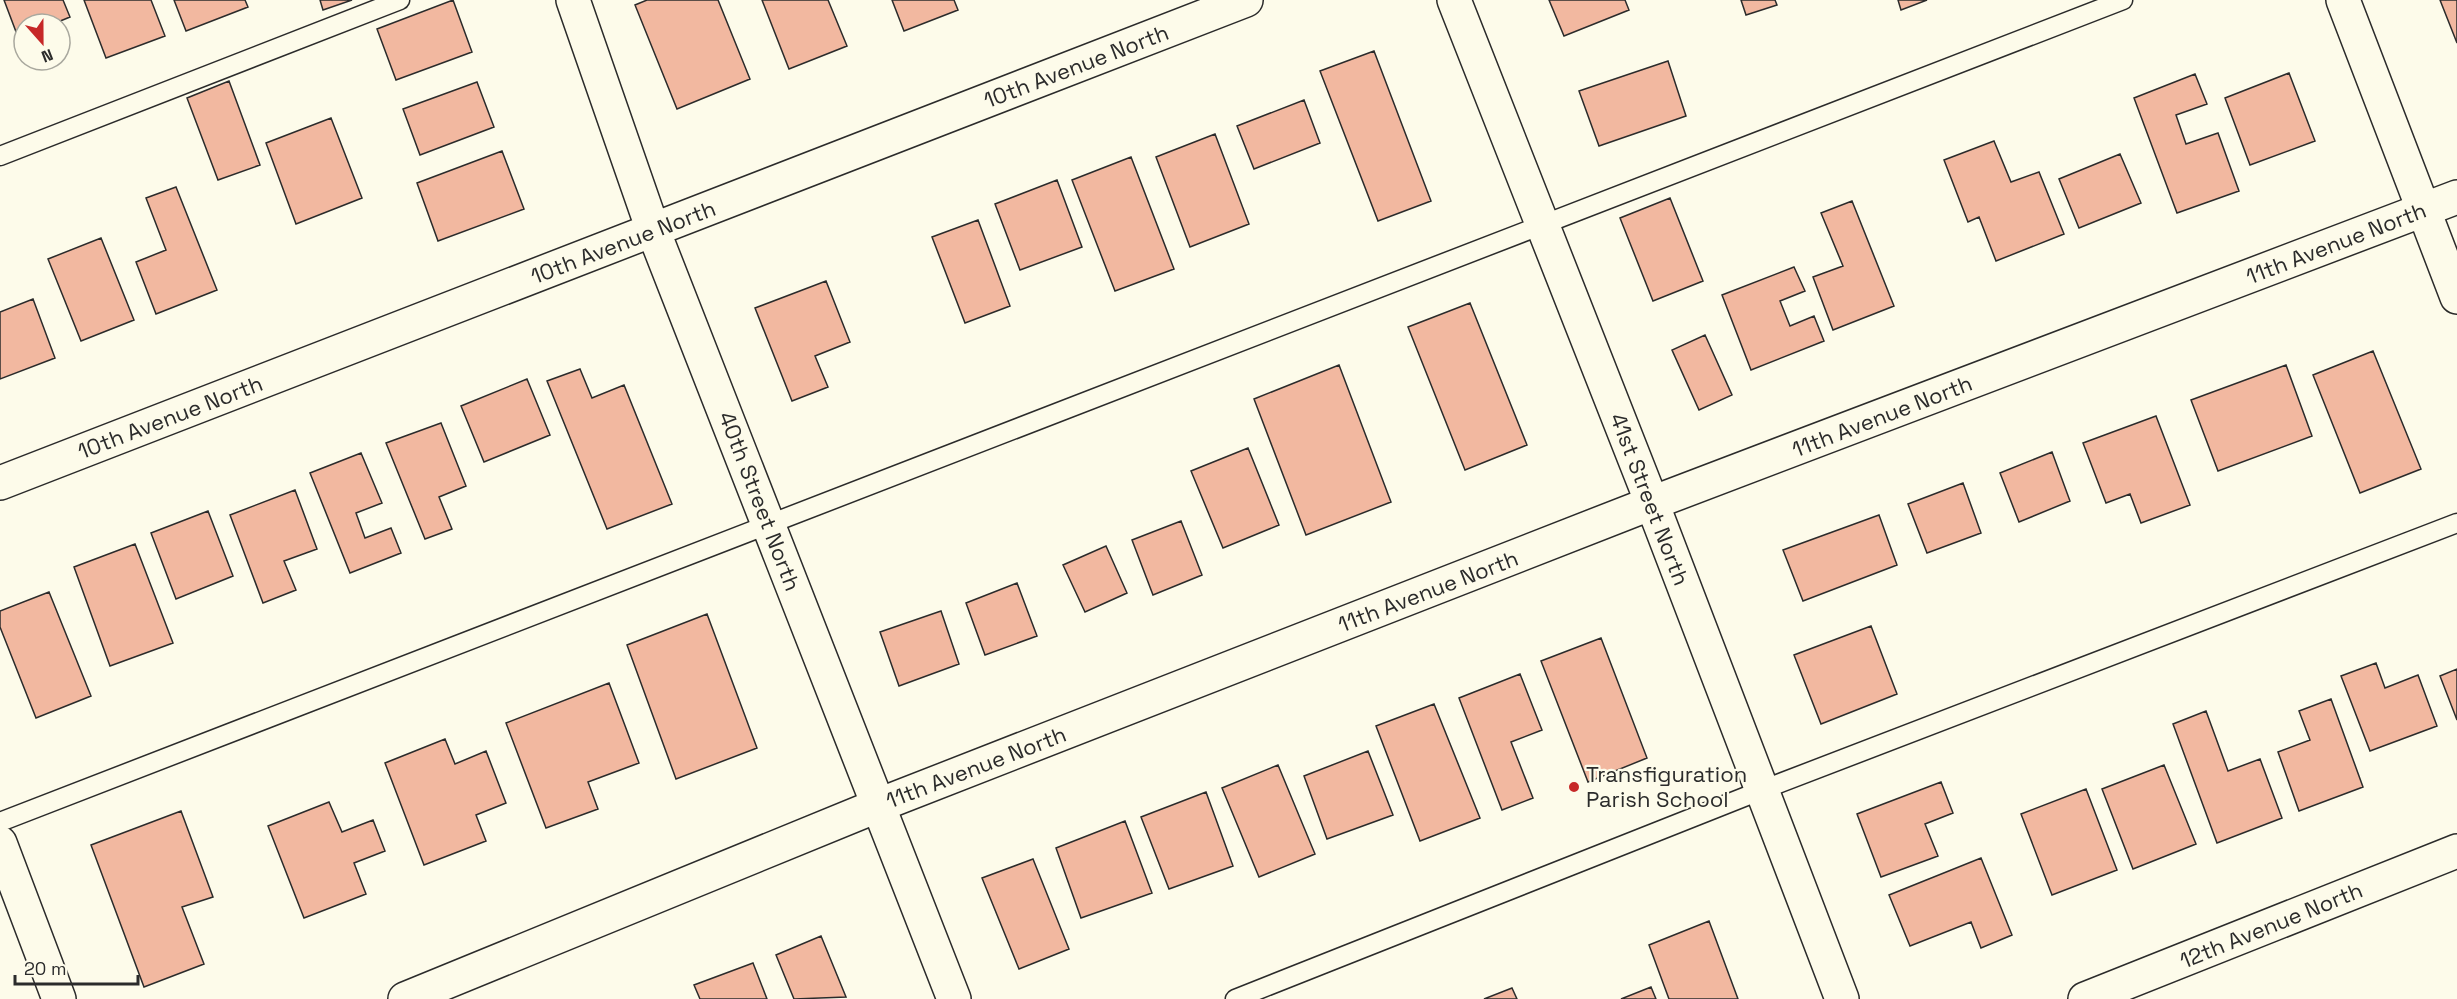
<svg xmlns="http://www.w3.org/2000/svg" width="2457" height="999" viewBox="0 0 2457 999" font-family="'Space Grotesk',sans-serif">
	<rect width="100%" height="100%" fill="#fdfbea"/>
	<path fill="#f2b8a0" stroke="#2b2b2b" stroke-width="1.5" d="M 4,0 L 63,0 L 70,17 L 53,24 L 24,24 L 24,35 L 18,37 Z
		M 84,0 L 151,0 L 165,36 L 106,58 Z
		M 174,0 L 245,0 L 248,7 L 186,31 Z
		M 320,0 L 352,0 L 323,10 Z
		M 453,0 L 472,52 L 396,80 L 377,29 Z
		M 647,0 L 718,0 L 750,79 L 677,109 L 635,5 Z
		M 762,0 L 828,0 L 847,46 L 789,69 Z
		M 892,0 L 954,0 L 958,10 L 904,31 Z
		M 1549,0 L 1625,0 L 1629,10 L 1564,36 Z
		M 1741,0 L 1775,0 L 1777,5 L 1746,15 Z
		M 1898,0 L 1927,0 L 1901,10 Z
		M 2440,0 L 2457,0 L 2457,43 Z
		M 1374,51 L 1431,201 L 1378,221 L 1320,71 Z
		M 1668,61 L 1686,116 L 1599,146 L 1579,91 Z
		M 2289,73 L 2315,141 L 2250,165 L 2225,98 Z
		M 2195,74 L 2207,104 L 2176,115 L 2186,144 L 2218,133 L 2239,191 L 2177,213 L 2134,98 Z
		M 229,81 L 260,165 L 218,180 L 187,98 Z
		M 477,82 L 494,127 L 420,155 L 403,109 Z
		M 1304,100 L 1320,143 L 1254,169 L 1237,126 Z
		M 331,118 L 362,198 L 296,224 L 266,143 Z
		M 1215,134 L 1249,224 L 1190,247 L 1156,157 Z
		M 1994,141 L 2011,182 L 2039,172 L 2064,234 L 1996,261 L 1979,217 L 1968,222 L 1944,160 Z
		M 502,151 L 524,209 L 438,241 L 417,183 Z
		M 2120,154 L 2141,203 L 2079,228 L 2059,179 Z
		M 1131,157 L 1174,269 L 1115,291 L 1072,180 Z
		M 1057,180 L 1082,247 L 1020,270 L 995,204 Z
		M 176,187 L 217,290 L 156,314 L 136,262 L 166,250 L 146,198 Z
		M 1670,198 L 1703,281 L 1653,301 L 1620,218 Z
		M 1852,201 L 1894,306 L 1833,330 L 1813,277 L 1843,266 L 1821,213 Z
		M 978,220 L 1010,306 L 965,323 L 932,237 Z
		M 101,238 L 134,320 L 81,341 L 48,259 Z
		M 1794,267 L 1805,291 L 1780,301 L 1790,326 L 1814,316 L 1824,341 L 1751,370 L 1722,295 Z
		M 826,281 L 850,342 L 815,356 L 828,387 L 792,401 L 755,308 Z
		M 33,299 L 55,358 L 0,379 L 0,312 Z
		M 1470,303 L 1527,445 L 1465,470 L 1408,327 Z
		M 1705,335 L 1732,395 L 1699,410 L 1672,350 Z
		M 2373,351 L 2421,469 L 2360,493 L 2313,375 Z
		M 1339,365 L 1391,502 L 1306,535 L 1254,399 Z
		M 2286,365 L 2312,436 L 2218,471 L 2191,400 Z
		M 580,369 L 592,398 L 624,385 L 672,504 L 607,529 L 547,381 Z
		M 527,379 L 550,435 L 484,462 L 461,406 Z
		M 2156,416 L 2190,505 L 2141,523 L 2130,494 L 2106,503 L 2083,443 Z
		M 441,423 L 466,486 L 439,497 L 452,529 L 425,539 L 386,443 Z
		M 1248,448 L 1279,525 L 1223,548 L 1191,471 Z
		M 2052,452 L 2070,501 L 2019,522 L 2000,473 Z
		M 361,453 L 382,503 L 356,513 L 365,538 L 391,528 L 401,553 L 350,573 L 310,473 Z
		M 1963,483 L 1981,533 L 1927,553 L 1908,504 Z
		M 295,490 L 317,549 L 284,561 L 296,590 L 263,603 L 230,515 Z
		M 208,511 L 233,576 L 176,599 L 151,533 Z
		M 1879,515 L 1897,565 L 1803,601 L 1783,550 Z
		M 1181,521 L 1202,575 L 1153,595 L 1132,540 Z
		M 135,544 L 173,643 L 110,666 L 74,567 Z
		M 1106,546 L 1127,593 L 1085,612 L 1063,565 Z
		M 1017,583 L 1037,636 L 985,655 L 966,603 Z
		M 49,592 L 91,696 L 36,718 L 0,627 L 0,611 Z
		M 941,611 L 959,664 L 899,686 L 880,632 Z
		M 707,614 L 757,748 L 676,779 L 627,645 Z
		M 1871,626 L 1897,694 L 1821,724 L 1794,655 Z
		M 1601,638 L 1647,758 L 1588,782 L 1541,661 Z
		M 2376,663 L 2385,688 L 2418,675 L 2437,726 L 2370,751 L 2341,676 Z
		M 2457,669 L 2457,720 L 2440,676 Z
		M 1520,674 L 1542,730 L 1511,742 L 1533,798 L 1502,810 L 1459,698 Z
		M 609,683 L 639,763 L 588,782 L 598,809 L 546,828 L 506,723 Z
		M 2331,699 L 2363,787 L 2299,811 L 2278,752 L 2310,740 L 2299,711 Z
		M 1434,704 L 1480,818 L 1420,841 L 1376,726 Z
		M 2206,711 L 2228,771 L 2260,759 L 2282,818 L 2217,843 L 2173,724 Z
		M 445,739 L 455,764 L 486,751 L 506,803 L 476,815 L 486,841 L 424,865 L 385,763 Z
		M 1368,751 L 1393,815 L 1327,839 L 1304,776 Z
		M 1278,765 L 1315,854 L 1259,877 L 1222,788 Z
		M 2164,765 L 2196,844 L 2133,869 L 2102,789 Z
		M 1941,782 L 1953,813 L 1925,824 L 1938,856 L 1881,877 L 1857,814 Z
		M 2086,789 L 2117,870 L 2052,895 L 2021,814 Z
		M 1206,792 L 1233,866 L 1169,889 L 1141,817 Z
		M 329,802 L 342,832 L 373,820 L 385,851 L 354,863 L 366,894 L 304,918 L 268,826 Z
		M 181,811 L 213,897 L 182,907 L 204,964 L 144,987 L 91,845 Z
		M 1125,821 L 1152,893 L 1081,918 L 1056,848 Z
		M 1981,858 L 2012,935 L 1981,948 L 1971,922 L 1910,946 L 1889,895 Z
		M 1033,859 L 1069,949 L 1019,969 L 982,878 Z
		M 1709,921 L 1738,999 L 1669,999 L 1649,945 Z
		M 821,936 L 846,997 L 794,999 L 776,955 Z
		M 753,963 L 767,999 L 700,999 L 694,985 Z
		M 1651,987 L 1656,999 L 1621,999 Z
		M 1512,988 L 1517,999 L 1484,999 Z"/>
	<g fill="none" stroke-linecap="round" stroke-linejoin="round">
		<defs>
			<path id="service" d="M 0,156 L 400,0
				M 0,822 L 2123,0
				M 1235,999 L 1762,790 L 2457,523"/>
			<path id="minor" d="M 573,0 L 653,230 L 954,999
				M 1454,0 L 1652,503 L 1842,999
				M 2343,0 L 2457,297
				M 0,483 L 1246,0
				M 0,843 L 59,999
				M 405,999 L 879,805 L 1652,503 L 2457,197
				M 2085,999 L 2457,851"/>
		</defs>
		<use href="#service" stroke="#2b2b2b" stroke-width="21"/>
		<use href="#minor" stroke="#2b2b2b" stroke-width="36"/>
		<use href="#service" stroke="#fdfbea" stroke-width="18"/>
		<use href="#minor" stroke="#fdfbea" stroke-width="33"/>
	</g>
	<circle fill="#c62828" stroke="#fdfbea" stroke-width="2" cx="1574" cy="787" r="6"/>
	<g text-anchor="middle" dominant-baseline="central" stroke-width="4.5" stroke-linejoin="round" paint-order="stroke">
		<g font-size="22" fill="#2b2b2b" stroke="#fdfbea">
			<text transform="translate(1076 66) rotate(-21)">10th Avenue North</text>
			<text transform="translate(623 242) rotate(-21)">10th Avenue North</text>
			<text transform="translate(2336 243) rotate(-21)">11th Avenue North</text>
			<text transform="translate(1882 416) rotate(-21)">11th Avenue North</text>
			<text transform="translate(170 417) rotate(-21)">10th Avenue North</text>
			<text transform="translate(1650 499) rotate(69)">41st Street North</text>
			<text transform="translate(760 501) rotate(69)">40th Street North</text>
			<text transform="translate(1428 591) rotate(-21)">11th Avenue North</text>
			<text transform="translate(976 767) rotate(-21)">11th Avenue North</text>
			<text transform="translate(2271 925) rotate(-22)">12th Avenue North</text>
		</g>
		<g font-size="22" fill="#2b2b2b" stroke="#fdfbea" text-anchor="start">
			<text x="1586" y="774">Transfiguration<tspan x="1586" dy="25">Parish School</tspan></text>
		</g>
	</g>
	<g transform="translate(42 42) rotate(159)"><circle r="28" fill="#fdfbea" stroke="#a9a89e" stroke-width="1.5"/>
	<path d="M0-4.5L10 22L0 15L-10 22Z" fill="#c62828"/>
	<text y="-9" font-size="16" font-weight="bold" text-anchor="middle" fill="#2b2b2b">N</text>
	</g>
	<path d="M15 975v9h123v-9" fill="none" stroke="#2b2b2b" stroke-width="3"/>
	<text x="24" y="975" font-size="18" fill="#2b2b2b" stroke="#fdfbea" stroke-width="4.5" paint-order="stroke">20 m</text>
</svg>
